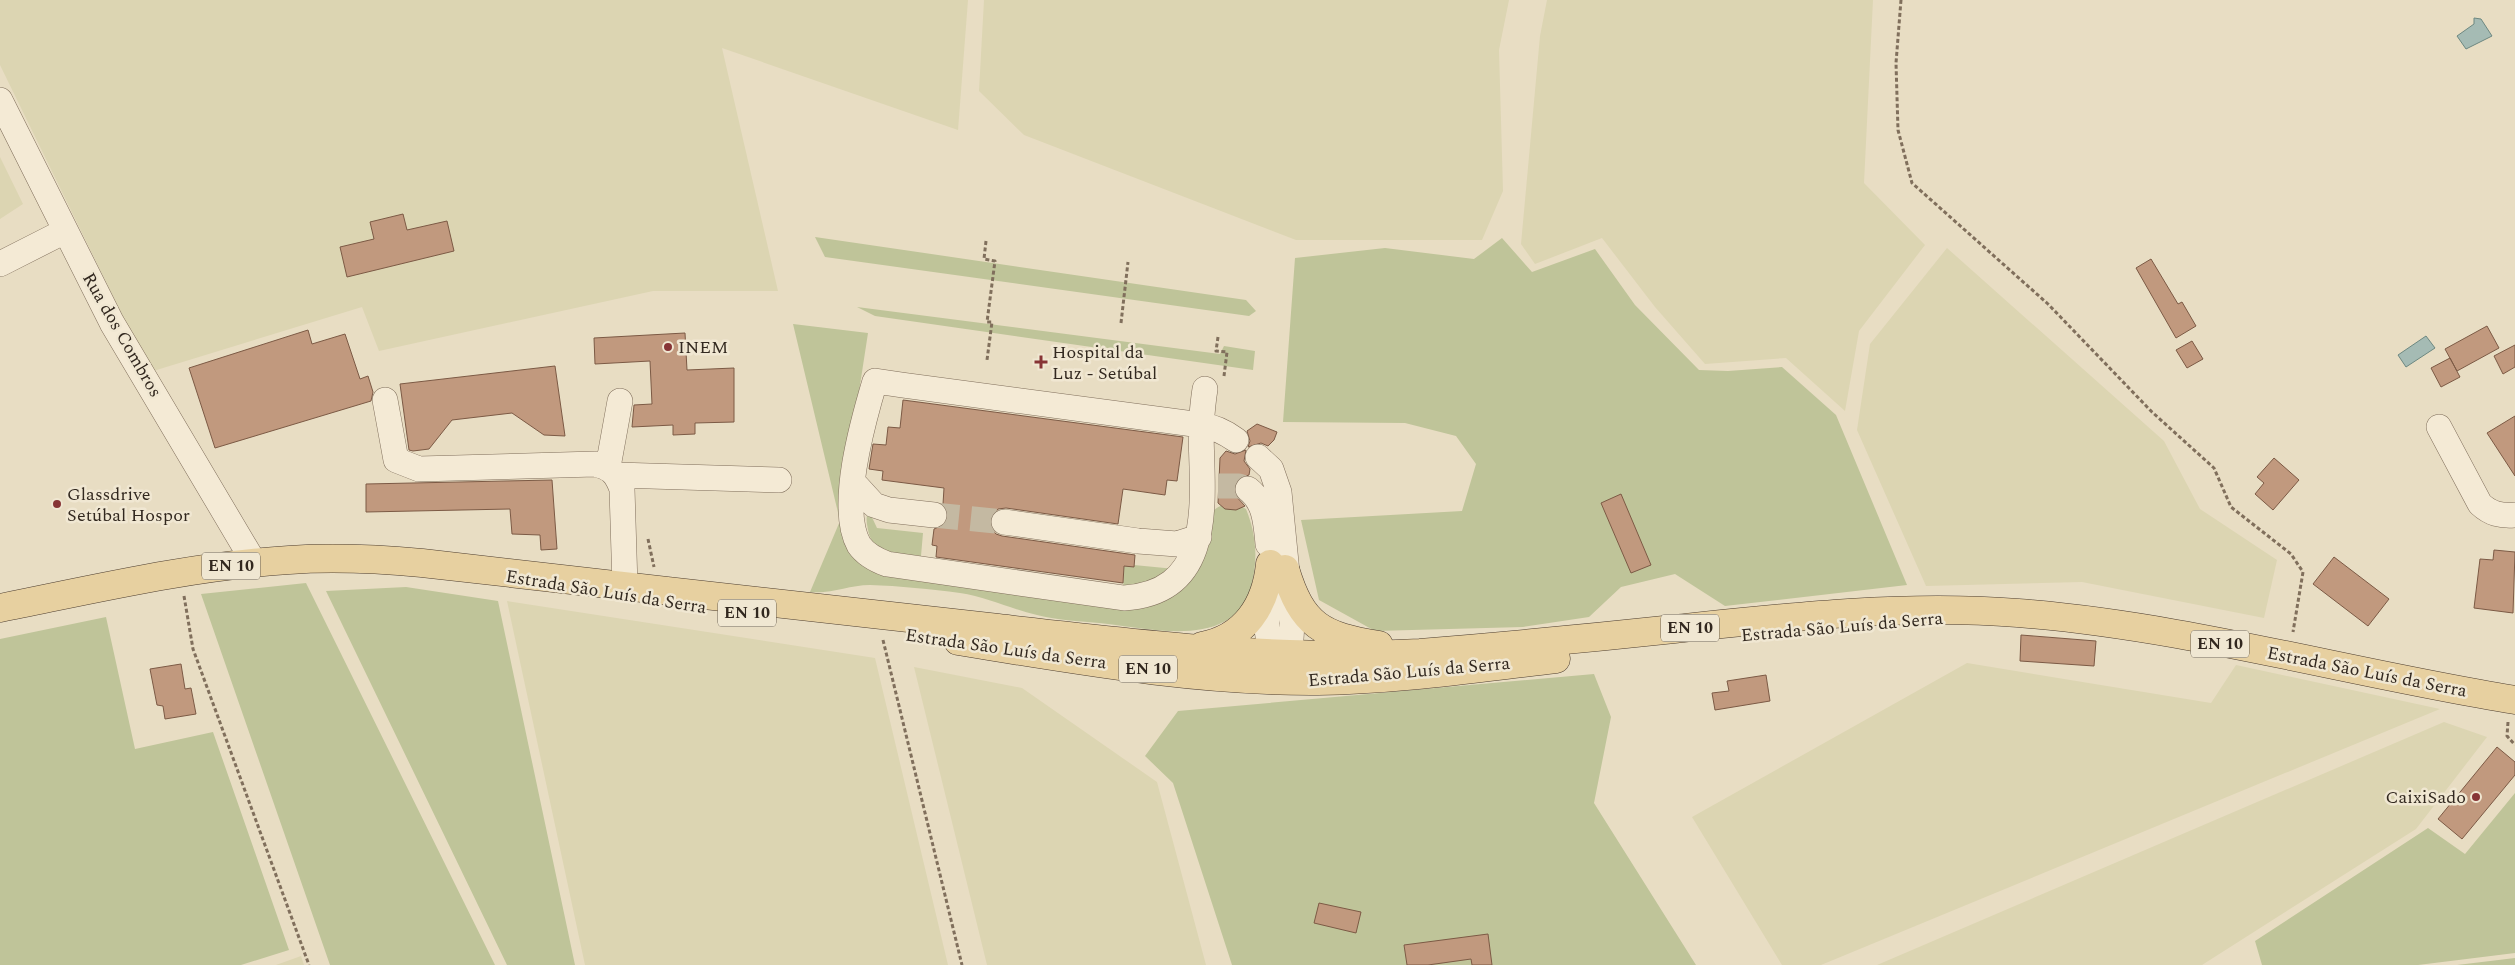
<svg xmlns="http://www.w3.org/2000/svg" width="2515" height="965" viewBox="0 0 2515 965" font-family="Spectral,serif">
	<rect width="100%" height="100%" fill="#e8ddc3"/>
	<path fill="#dcd5b2" d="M 0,0 L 968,0 L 958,130 L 722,48 L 778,291 L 653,291 L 379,351 L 362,307 L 150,372 L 0,65 Z
		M 984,0 L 1509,0 L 1499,50 L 1503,191 L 1482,240 L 1296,240 L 1024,135 L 979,91 Z
		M 1547,0 L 1873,0 L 1864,183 L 1925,245 L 1859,331 L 1845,411 L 1786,358 L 1705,364 L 1655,307 L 1602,238 L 1535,264 L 1521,244 L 1540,36 Z
		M 0,157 L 23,204 L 0,219 Z
		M 1947,248 L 2164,441 L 2200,509 L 2277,560 L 2264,618 L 2082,582 L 1926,586 L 1857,430 L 1870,344 Z
		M 507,601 L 875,658 L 948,965 L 585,965 Z
		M 1967,663 L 2211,703 L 2236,665 L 2440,709 L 1821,965 L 1782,965 L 1692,817 Z
		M 914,667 L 1022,688 L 1157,782 L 1206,965 L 987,965 Z
		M 2444,722 L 2487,737 L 2416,829 L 2202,965 L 1877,965 Z
		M 301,956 L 304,965 L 276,965 Z"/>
	<path fill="#bfc499" d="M 815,237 L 1246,300 L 1256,311 L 1249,316 L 825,257 Z
		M 1502,238 L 1532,272 L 1595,249 L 1635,305 L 1699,370 L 1728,371 L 1782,367 L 1836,415 L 1907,585 L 1725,606 L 1675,574 L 1621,587 L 1589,617 L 1523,627 L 1375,631 L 1319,600 L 1301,520 L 1462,511 L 1476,464 L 1456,436 L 1405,423 L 1283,422 L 1295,258 L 1385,248 L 1474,259 Z
		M 857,307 L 1220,354 L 1224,346 L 1255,351 L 1253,370 L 875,316 Z
		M 793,324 L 868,333 L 846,476 L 855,554 L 1153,599 L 1214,510 C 1224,502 1235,502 1246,509 C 1256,534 1258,557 1252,583 C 1237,649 1157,630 1108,624 C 1085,621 1060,621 1037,615 C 1011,609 987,597 960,593 C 931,589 899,586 870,585 C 849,585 832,594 810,592 L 840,521 Z
		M 869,511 L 877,528 L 923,533 L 921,556 C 901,553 872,555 868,530 C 867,524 865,517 869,511 Z
		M 1134,565 L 1175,569 L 1174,571 L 1123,590 L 1124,566 Z
		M 306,583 L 495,965 L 330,965 L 201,594 Z
		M 406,587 L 498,601 L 575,965 L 507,965 L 326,591 Z
		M 106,617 L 135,749 L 213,732 L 289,950 L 241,965 L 0,965 L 0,639 Z
		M 1594,674 L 1611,717 L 1594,803 L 1696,965 L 1232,965 L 1173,783 L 1145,756 L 1178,711 Z
		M 2515,793 L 2515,953 L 2418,965 L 2262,965 L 2255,941 L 2428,828 L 2465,854 Z
		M 2515,958 L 2515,965 L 2457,965 Z"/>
	<path fill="#a5bbb4" stroke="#6d8881" d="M 2474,18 L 2481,19 L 2492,36 L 2466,49 L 2457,36 L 2474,24 Z
		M 2426,336 L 2435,348 L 2406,367 L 2398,355 Z"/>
	<path fill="#c1997e" stroke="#7c5a45" d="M 403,214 L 407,230 L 447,221 L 454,251 L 347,277 L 340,247 L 374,239 L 370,222 Z
		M 2151,259 L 2178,304 L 2182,302 L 2196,326 L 2176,338 L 2136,268 Z
		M 2487,326 L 2499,348 L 2457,371 L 2445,349 Z
		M 308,330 L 312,344 L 345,334 L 360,379 L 368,376 L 373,392 L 371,401 L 215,448 L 189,368 Z
		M 685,333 L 687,370 L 734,368 L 734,422 L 695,423 L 695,434 L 673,435 L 673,425 L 632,427 L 634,405 L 652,404 L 650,361 L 595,364 L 594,338 Z
		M 2192,341 L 2203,359 L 2187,368 L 2176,350 Z
		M 2515,345 L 2515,367 L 2503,374 L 2494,356 Z
		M 2450,358 L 2460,377 L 2441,387 L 2431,368 Z
		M 555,366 L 565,436 L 544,435 L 512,413 L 452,420 L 429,449 L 413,451 L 409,450 L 400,384 Z
		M 903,400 L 1183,437 L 1177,481 L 1167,480 L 1165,495 L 1123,489 L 1118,524 L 1006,508 L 998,509 L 990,520 L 991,528 L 996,534 L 1002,536 L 1135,555 L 1134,567 L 1124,566 L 1123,583 L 936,557 L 937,546 L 932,545 L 934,529 L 945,524 L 948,517 L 947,510 L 943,504 L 944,488 L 882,480 L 883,471 L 869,469 L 873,444 L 886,445 L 888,427 L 900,428 Z
		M 2515,416 L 2515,476 L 2487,433 Z
		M 1257,424 L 1277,432 L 1274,440 L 1268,446 L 1261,443 L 1248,447 L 1250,441 L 1247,431 Z
		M 1246,450 L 1244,461 L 1250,469 L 1249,475 L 1238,479 L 1234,486 L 1234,494 L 1245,506 L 1236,510 L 1225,509 L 1218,503 L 1220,458 L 1226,451 L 1235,454 Z
		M 2274,458 L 2299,480 L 2273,510 L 2255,494 L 2264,483 L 2257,477 Z
		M 552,480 L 557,549 L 541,550 L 540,535 L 512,534 L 510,509 L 366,512 L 366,484 Z
		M 1621,494 L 1651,565 L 1631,573 L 1601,503 Z
		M 2494,550 L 2515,552 L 2513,613 L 2474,608 L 2480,559 L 2493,560 Z
		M 2334,557 L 2389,599 L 2368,626 L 2313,584 Z
		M 2021,635 L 2096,641 L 2094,666 L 2020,661 Z
		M 181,664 L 185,689 L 191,688 L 196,714 L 165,719 L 163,706 L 157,705 L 150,669 Z
		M 1766,675 L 1770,701 L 1715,710 L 1712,693 L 1729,691 L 1727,681 Z
		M 2497,747 L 2515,762 L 2515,775 L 2462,839 L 2438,819 Z
		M 1319,903 L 1361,912 L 1356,933 L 1314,923 Z
		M 1488,934 L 1492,965 L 1472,965 L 1471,959 L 1428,965 L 1407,965 L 1404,945 Z"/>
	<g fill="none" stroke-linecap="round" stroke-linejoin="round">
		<path stroke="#c4b9a2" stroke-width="25" stroke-dasharray="25 12" stroke-linecap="butt" d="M 1218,486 L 1239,486 L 1248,489
			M 934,515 L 1004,522"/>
		<defs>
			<path id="minor" d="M 0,100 L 112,323 L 255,564
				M 0,264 L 65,231
				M 1205,389 C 1203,401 1202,414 1201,427 C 1201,494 1219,592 1124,598 L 887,564 C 876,560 866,555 859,545 C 838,508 863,421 875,381 L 902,385 L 1201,425 C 1215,427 1225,432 1236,440
				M 385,400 L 396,460 L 419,469 L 595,464 C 611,468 616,473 622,489 L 625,586
				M 2439,427 L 2480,504 C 2491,514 2500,516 2515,515
				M 1258,457 L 1271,469 L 1279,492 L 1292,623 L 1291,639 L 1278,655
				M 608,467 L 620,401
				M 617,475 L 779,480
				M 853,482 L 874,505 L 889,510 L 934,515
				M 1248,489 C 1265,502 1266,523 1268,544
				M 1004,522 L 1138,541 L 1177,544 L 1199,537
				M 1270,586 C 1268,611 1260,635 1278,655 L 1278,670"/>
			<path id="major" d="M 1285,569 C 1302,626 1322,636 1379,645
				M 0,608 C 95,589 192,566 289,560 C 333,557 378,559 422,563 C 614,584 806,608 998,628 C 1139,644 1279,661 1420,653 C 1505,646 1590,638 1674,629 C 1788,617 1903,604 2018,613 C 2186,626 2349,673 2515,700
				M 958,641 C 1076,660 1198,682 1318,681 C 1398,680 1477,668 1556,659
				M 1202,646 C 1245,638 1266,605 1270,564"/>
		</defs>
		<use href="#minor" stroke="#806f5c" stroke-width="26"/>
		<use href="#major" stroke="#4e3e30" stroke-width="29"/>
		<path stroke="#806f5c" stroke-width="3" stroke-dasharray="4 2.5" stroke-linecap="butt" d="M 1901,0 L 1896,63 L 1898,130 L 1912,183 L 2048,304 L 2152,412 L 2214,468 L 2231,507 L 2291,554 L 2303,572 L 2293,632
			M 986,241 L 984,259 L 995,261 L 987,322 L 992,322 L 987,360
			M 1121,323 L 1128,262
			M 1218,337 L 1216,351 L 1227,352 L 1224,376
			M 648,539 L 654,567
			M 184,596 L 193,649 L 309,965
			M 883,640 L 962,965
			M 2508,722 L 2507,736 L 2515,745"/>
		<use href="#minor" stroke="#f4ead5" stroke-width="25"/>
		<use href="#major" stroke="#e7d0a0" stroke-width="28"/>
	</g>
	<g fill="#873435" stroke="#f0e7d2" stroke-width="2">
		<circle cx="668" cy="347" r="5"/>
		<path d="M1038.5 354.5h5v5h5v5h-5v5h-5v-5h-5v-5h5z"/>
		<circle cx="57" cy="504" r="5"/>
		<circle cx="2476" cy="797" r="5"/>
	</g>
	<g text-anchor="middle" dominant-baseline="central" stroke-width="5" stroke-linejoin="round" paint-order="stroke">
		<g fill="#f0e7d2" stroke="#6b6155" stroke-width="1">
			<rect x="202" y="552.5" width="58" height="27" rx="4"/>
			<rect x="718" y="599.5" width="58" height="27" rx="4"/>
			<rect x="1661" y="614.5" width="58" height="27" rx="4"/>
			<rect x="2191" y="630.5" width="58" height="27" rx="4"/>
			<rect x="1119" y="655.5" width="58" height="27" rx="4"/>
		</g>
		<g font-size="16" font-weight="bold" fill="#32281f">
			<text x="231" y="566">EN 10</text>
			<text x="747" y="613">EN 10</text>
			<text x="1690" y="628">EN 10</text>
			<text x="2220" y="644">EN 10</text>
			<text x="1148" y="669">EN 10</text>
		</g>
		<g font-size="18" fill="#32281f" stroke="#f0e7d2">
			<text transform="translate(122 335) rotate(60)">Rua dos Combros</text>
			<text transform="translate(606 592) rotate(9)">Estrada São Luís da Serra</text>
			<text transform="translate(1842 627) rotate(-5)">Estrada São Luís da Serra</text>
			<text transform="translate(1006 649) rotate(8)">Estrada São Luís da Serra</text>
			<text transform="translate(1409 672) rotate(-5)">Estrada São Luís da Serra</text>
			<text transform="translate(2367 672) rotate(11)">Estrada São Luís da Serra</text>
		</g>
		<g font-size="18" fill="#32281f" stroke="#f0e7d2" text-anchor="start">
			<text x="678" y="347">INEM</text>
			<text x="1052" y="352">Hospital da<tspan x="1052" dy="21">Luz - Setúbal</tspan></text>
			<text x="67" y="494">Glassdrive<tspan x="67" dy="21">Setúbal Hospor</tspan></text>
			<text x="2466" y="797" text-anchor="end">CaixiSado</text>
		</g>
	</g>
</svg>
